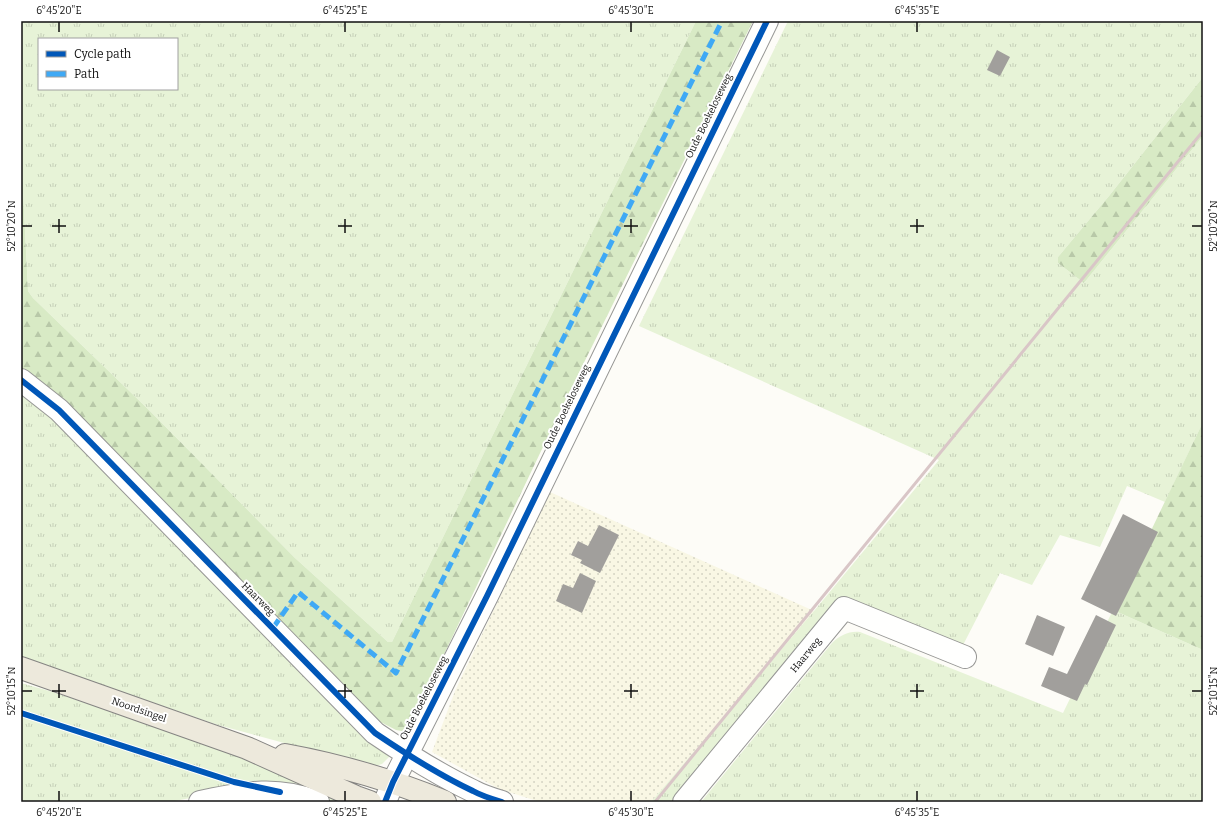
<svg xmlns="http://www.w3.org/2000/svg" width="1224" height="823" viewBox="0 0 1224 823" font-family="Bitter,serif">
	<defs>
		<pattern id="farmland-dots" width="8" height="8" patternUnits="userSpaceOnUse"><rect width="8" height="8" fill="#f9f7e4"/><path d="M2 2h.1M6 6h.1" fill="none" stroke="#d4d3c3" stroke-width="1.8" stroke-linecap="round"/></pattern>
		<pattern id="grass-tufts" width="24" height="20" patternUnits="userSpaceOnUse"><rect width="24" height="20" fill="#e7f3d7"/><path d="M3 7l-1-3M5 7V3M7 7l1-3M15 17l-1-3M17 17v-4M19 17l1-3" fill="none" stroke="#c5cfb8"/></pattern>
		<pattern id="forest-firs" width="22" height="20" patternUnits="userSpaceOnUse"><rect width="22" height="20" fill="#d8eac5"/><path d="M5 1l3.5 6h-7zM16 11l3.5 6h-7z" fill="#b8c8a8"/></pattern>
	</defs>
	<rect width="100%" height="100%" fill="#fdfcf7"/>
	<path fill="url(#farmland-dots)" d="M 550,492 L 814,611 L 651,802 L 540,802 L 499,789 L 432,752 L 455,691 Z"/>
	<path fill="url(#grass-tufts)" fill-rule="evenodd" d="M 21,21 L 696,21 L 522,375 L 392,642 L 388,642 L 295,558 L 150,411 L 33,298 L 28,291 L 21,150 ZM 39,39 L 177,39 L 177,89 L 39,89 Z
		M 788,21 L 1203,21 L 1203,77 L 1109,196 L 1058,257 L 1058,263 L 1084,283 L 1203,136 L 1203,422 L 1165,502 L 1127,486 L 1100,547 L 1060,535 L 1032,585 L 1000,573 L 961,649 L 851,608 L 682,802 L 651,802 L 814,611 L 939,460 L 639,326 Z
		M 21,391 L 49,413 L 389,749 L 389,757 L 382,764 L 372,767 L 218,725 L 21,657 Z
		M 1113,610 L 1203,650 L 1203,802 L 701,802 L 832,643 C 841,635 848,631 860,632 L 1063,713 Z
		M 21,683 L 53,692 L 210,745 L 355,802 L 333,802 L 300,791 L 235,789 L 170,802 L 21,802 Z"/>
	<path fill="url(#forest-firs)" d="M 696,21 L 753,21 L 563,405 L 407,732 L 396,730 L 365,714 L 29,374 L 21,369 L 21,150 L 28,291 L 33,298 L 150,411 L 295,558 L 388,642 L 392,642 L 522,375 Z
		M 1203,77 L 1203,136 L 1084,283 L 1058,263 L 1058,257 L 1109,196 Z
		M 1203,422 L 1203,650 L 1113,610 Z"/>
	<path fill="#a19f9c" d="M 997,50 L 1010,57 L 1000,76 L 987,70 Z
		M 1123,514 L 1158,532 L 1116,616 L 1081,599 Z
		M 599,525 L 619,535 L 600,573 L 580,563 L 582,560 L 571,555 L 578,541 L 588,546 Z
		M 580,573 L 596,581 L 582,613 L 556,601 L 563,584 L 573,588 Z
		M 1037,615 L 1065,627 L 1053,656 L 1025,644 Z
		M 1096,615 L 1116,625 L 1087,685 L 1085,684 L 1077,701 L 1041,686 L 1049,667 L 1067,674 Z"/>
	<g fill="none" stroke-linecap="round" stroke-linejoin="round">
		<defs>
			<path id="minor" d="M 21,380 L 59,410 L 375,733 C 406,754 439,775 473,791 C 482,796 492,799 502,802
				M 200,802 C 245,793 274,786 318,802
				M 385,802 L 393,782 L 487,596 L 767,21
				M 684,802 L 844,608 L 965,657"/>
			<path id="major" d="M 21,668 L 247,748 L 356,797 L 370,802
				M 285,755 C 340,765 394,781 445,802"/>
		</defs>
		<use href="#minor" stroke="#979795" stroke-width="24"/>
		<use href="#major" stroke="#858482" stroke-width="24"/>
		<use href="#minor" stroke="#fffffe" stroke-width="22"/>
		<use href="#major" stroke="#ede9dc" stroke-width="22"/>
		<path stroke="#d9c6c7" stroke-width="3" d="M 655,802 L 1203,131"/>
		<path stroke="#3fa9f5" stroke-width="5" stroke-dasharray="10 5" stroke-linecap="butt" d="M 273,628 L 298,592 L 396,673 L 722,21"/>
		<defs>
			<path id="cycleway" d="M 21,380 L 59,410 L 375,733 C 406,754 439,775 473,791 C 482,796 492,799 502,802
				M 21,713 L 234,782 L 280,792
				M 385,802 L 393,782 L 487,596 L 767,21"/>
		</defs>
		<use href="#cycleway" stroke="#fff" stroke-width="8"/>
		<use href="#cycleway" stroke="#0057b8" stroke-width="6"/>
	</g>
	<path fill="none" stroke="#111" stroke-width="1.5" d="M 59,22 L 59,32M 345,22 L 345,32M 631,22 L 631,32M 917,22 L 917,32M 59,219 L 59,233M 345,219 L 345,233M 631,219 L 631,233M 917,219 L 917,233M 22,226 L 32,226M 52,226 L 66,226M 338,226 L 352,226M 624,226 L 638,226M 910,226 L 924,226M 1192,226 L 1202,226M 59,684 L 59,698M 345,684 L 345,698M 631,684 L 631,698M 917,684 L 917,698M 22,691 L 32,691M 52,691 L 66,691M 338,691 L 352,691M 624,691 L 638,691M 910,691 L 924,691M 1192,691 L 1202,691M 59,791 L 59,801M 345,791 L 345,801M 631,791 L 631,801M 917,791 L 917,801"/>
	<g text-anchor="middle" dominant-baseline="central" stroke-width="4" stroke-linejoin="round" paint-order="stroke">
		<g font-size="10" fill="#111" stroke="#fff">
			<text transform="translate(709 116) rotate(-64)">Oude Boekeloseweg</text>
			<text transform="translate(567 407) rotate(-64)">Oude Boekeloseweg</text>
			<text transform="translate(258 599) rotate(45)">Haarweg</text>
			<text transform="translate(806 655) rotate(-51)">Haarweg</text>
			<text transform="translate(424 698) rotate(-63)">Oude Boekeloseweg</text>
			<text transform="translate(139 710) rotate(19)">Noordsingel</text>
		</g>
	</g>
	<rect width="1224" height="823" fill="none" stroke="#ffffff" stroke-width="44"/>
	<rect x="38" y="38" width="140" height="52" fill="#ffffff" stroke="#a0a0a0"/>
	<rect x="46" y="51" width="20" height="6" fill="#0057b8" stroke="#a0a0a0"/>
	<text x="74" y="58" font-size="12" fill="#111111">Cycle path</text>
	<rect x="46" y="71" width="20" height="6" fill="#3fa9f5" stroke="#a0a0a0"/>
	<text x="74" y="78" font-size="12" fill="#111111">Path</text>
	<rect x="22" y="22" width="1180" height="779" fill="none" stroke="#111" stroke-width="1.5"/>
	<g font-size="10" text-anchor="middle" fill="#111">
		<text x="59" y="14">6°45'20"E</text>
		<text x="345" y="14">6°45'25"E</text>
		<text x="631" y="14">6°45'30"E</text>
		<text x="917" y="14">6°45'35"E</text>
		<text transform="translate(11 226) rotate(-90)" y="4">52°10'20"N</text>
		<text transform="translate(1213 226) rotate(-90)" y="4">52°10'20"N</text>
		<text transform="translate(11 691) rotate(-90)" y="4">52°10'15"N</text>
		<text transform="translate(1213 691) rotate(-90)" y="4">52°10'15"N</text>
		<text x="59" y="816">6°45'20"E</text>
		<text x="345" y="816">6°45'25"E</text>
		<text x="631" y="816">6°45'30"E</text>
		<text x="917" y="816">6°45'35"E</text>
	</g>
</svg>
